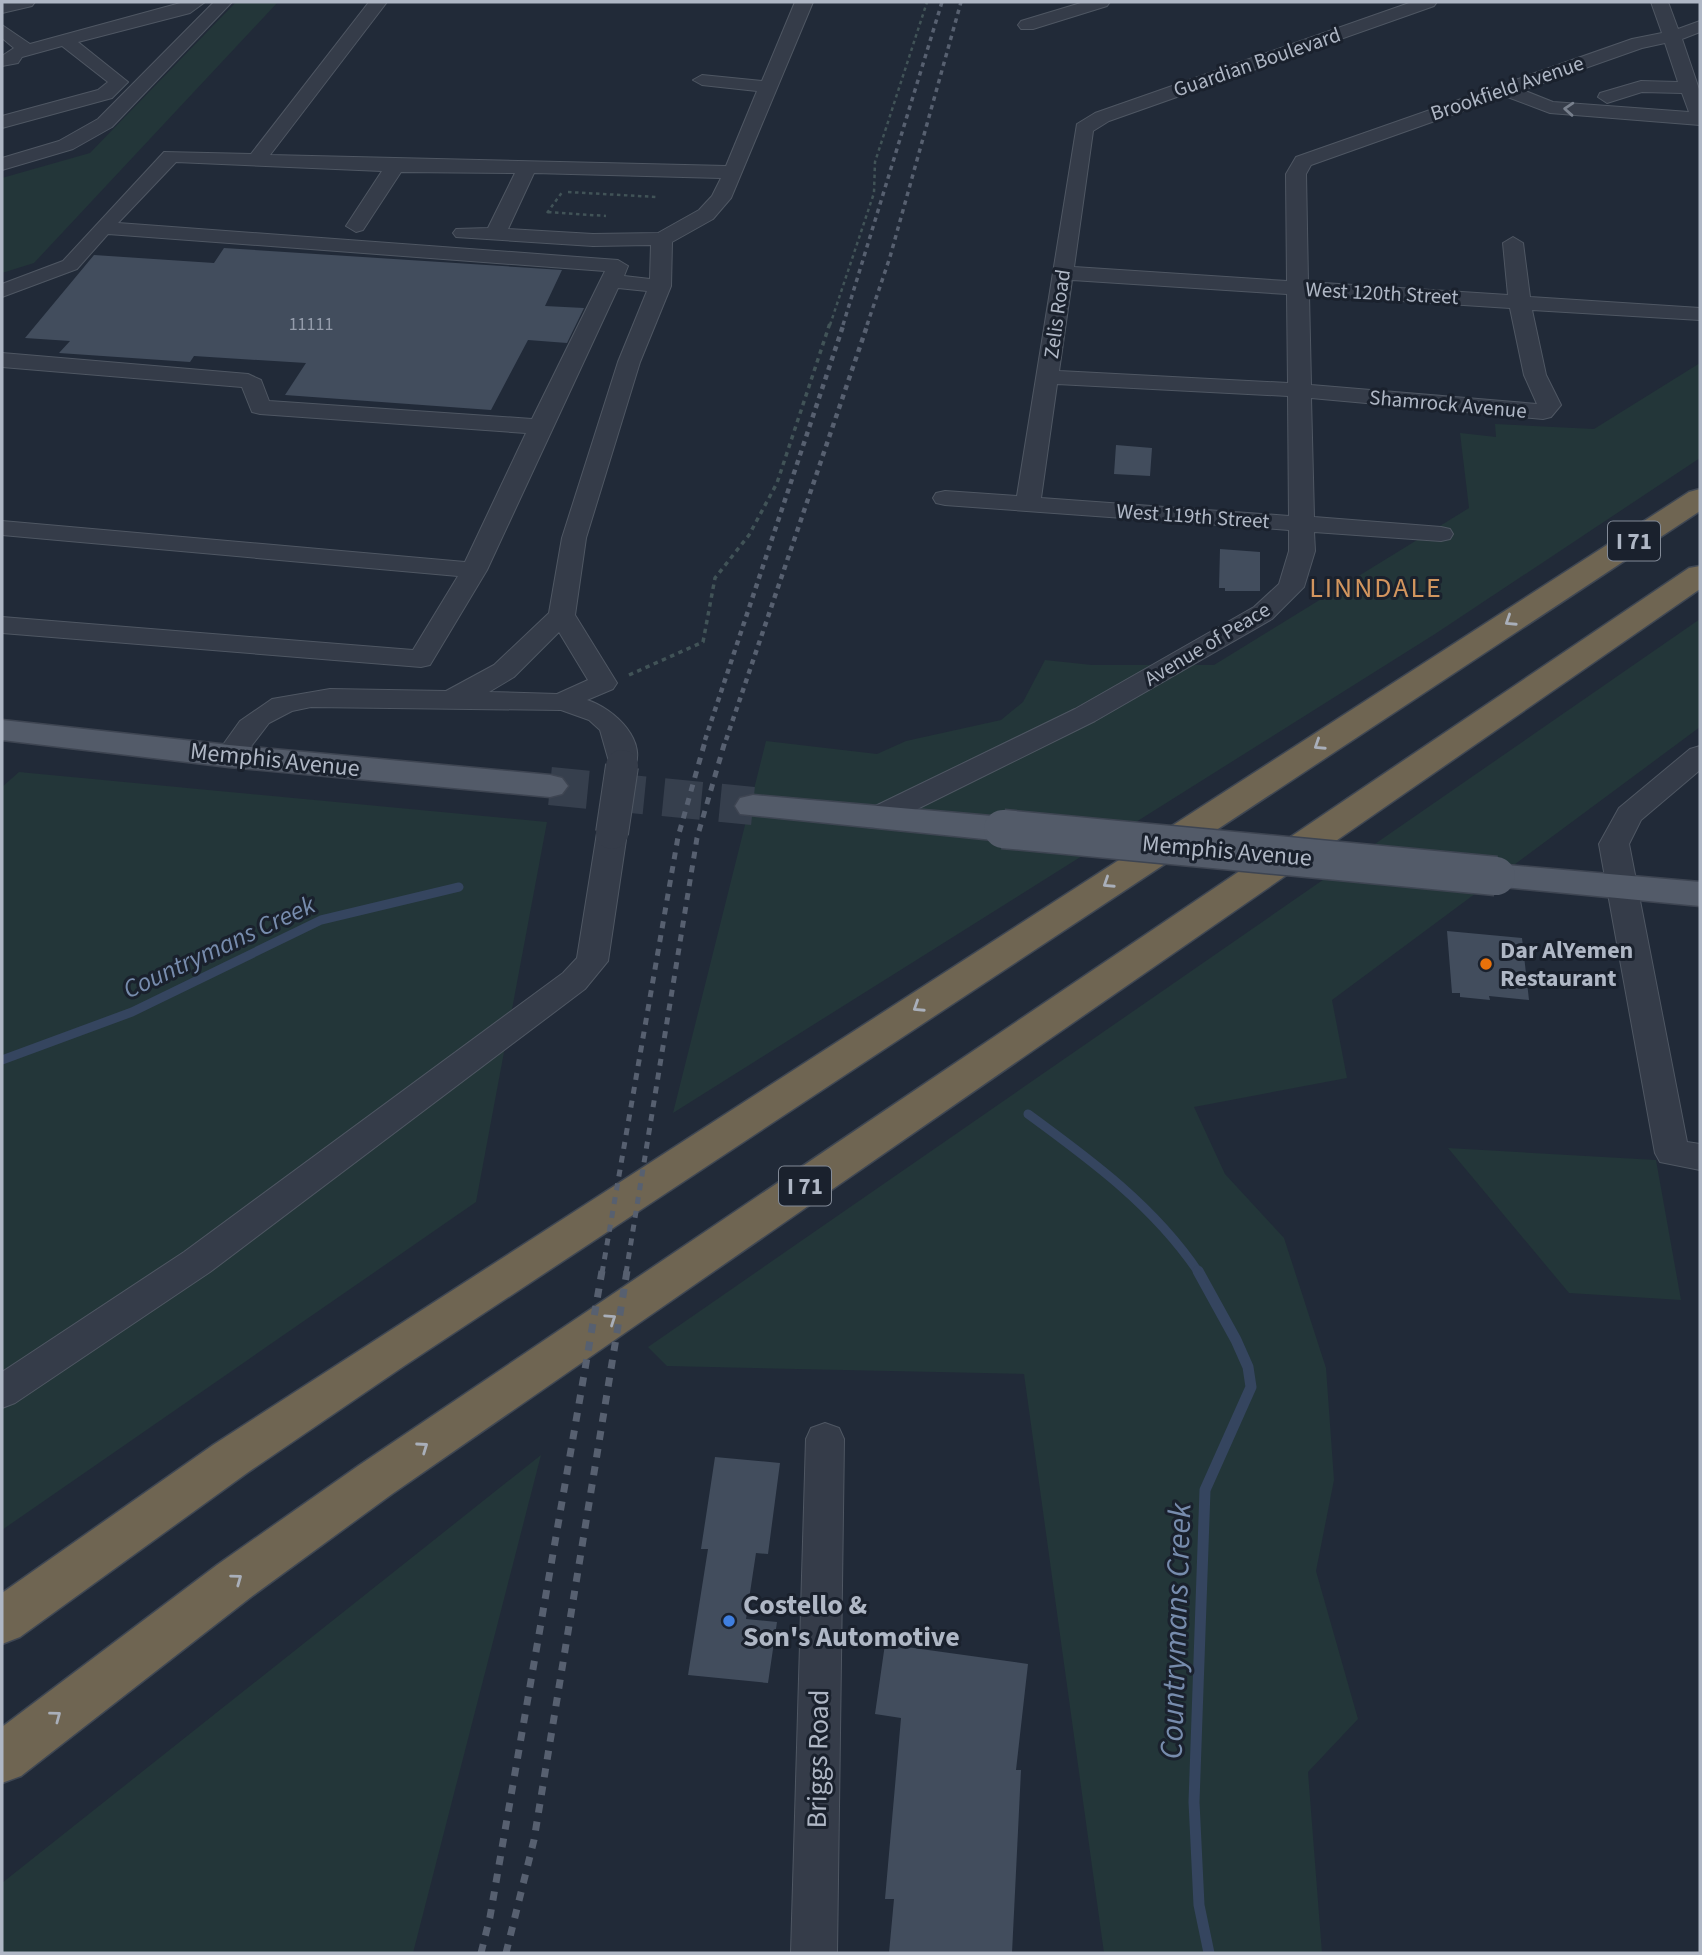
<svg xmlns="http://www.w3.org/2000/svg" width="1702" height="1955" viewBox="0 0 1702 1955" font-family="'Source Sans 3',sans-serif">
	<rect width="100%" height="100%" fill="#212a38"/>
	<path fill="#233639" d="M 236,2 L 278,2 L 34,263 L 2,273 L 2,178 L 90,153 Z
		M 1700,363 L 1700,458 L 1435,634 L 673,1113 L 766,741 L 877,754 L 906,741 L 1001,720 L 1023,702 L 1045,660 L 1092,665 L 1214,665 L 1469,508 L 1460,433 L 1496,437 L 1495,424 L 1594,429 Z
		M 1700,619 L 1700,727 L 1332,1000 L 1347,1078 L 1194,1107 L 1225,1174 L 1284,1238 L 1326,1368 L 1334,1480 L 1316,1571 L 1358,1719 L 1308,1772 L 1322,1953 L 1104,1953 L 1024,1374 L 667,1366 L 648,1347 Z
		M 19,772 L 547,822 L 476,1202 L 2,1530 L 2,787 Z
		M 1448,1148 L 1656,1160 L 1681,1300 L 1569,1293 Z
		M 541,1455 L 413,1953 L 2,1953 L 2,1883 Z"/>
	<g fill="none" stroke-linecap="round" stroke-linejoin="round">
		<path stroke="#35455f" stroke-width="9" d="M 2,1060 L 132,1012 L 321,920 L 459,887
			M 1028,1114 C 1091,1160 1155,1207 1199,1273"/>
		<path stroke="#35455f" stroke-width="11" d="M 1198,1271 L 1236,1340 L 1248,1367 L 1251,1387 L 1205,1490 L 1194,1802 L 1199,1905 L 1209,1953"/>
	</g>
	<path fill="#424d5d" d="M 224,248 L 562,270 L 545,306 L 584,308 L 567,343 L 528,340 L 491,410 L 285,395 L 306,363 L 194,356 L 190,362 L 59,353 L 70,341 L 25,338 L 94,255 L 214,263 Z
		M 1116,445 L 1152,448 L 1150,476 L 1114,474 Z
		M 1220,549 L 1260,552 L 1260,591 L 1225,591 L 1225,588 L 1219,588 Z
		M 1447,931 L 1522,938 L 1529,1000 L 1489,996 L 1490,1000 L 1460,997 L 1460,993 L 1452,993 Z
		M 715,1457 L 780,1463 L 768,1554 L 756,1553 L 746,1619 L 777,1622 L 768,1683 L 688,1675 L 708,1549 L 701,1549 Z
		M 885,1644 L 1028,1664 L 1016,1770 L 1021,1770 L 1012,1953 L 889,1953 L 894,1899 L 885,1899 L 901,1718 L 875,1714 Z"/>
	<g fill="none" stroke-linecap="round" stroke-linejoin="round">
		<path stroke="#363f4d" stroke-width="38" stroke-dasharray="38 19" stroke-linecap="butt" d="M 550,786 L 753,806"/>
		<defs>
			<path id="minor" d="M 35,2 L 32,6 L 2,13 L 2,3 Z
				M 184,2 L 205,2 L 190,13 L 78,42 L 128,82 L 112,98 L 2,128 L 2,116 L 98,90 L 108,82 L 62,46 L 22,57 L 18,63 L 2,66 L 2,56 L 14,48 L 2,38 L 2,25 L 30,44 Z
				M 214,2 L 232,2 L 112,127 L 73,149 L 2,170 L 2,158 L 59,141 L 98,119 Z
				M 369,2 L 387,2 L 270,155 L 726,166 L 757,91 L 702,85 L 693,80 L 702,75 L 762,81 L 795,2 L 813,2 L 731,198 L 713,219 L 672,242 L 671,286 L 640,362 L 586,538 L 575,615 L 617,683 L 613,689 L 587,700 C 614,708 651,743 632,772 L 622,775 L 612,772 L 600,730 L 589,720 L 561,710 L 311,707 L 292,711 L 269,723 L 239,762 L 229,765 L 219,762 L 215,756 L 240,721 L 272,699 L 330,689 L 446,691 L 494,665 L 549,613 L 562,538 L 618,362 L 647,291 L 618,288 L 487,570 L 430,665 L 421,667 L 2,633 L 2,617 L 413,650 L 458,576 L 2,535 L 2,521 L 465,562 L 526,433 L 260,414 L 252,412 L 242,387 L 2,367 L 2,353 L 248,374 L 261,380 L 269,401 L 532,419 L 605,271 L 108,234 L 77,269 L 2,297 L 2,284 L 63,261 L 164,152 L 251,154 ZM 176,162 L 382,171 L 346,226 L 356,232 L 363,230 L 401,172 L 515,173 L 488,228 L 456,229 L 453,233 L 456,237 L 593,246 L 651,245 L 650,279 L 624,276 L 628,266 L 618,260 L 118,223 ZM 534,173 L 721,178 L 712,196 L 699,210 L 658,233 L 593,234 L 508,229 ZM 559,632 L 588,680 L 557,694 L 489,692 L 514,677 Z
				M 1084,2 L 1110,2 L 1107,6 L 1033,29 L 1021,29 L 1018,25 L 1021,21 Z
				M 1412,2 L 1437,2 L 1434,6 L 1109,121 L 1093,131 L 1074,267 L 1287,281 L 1286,174 L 1296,157 L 1632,39 L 1662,33 L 1651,2 L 1668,2 L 1678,29 L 1700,21 L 1700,32 L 1682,39 L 1700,92 L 1700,125 L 1550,113 L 1505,96 L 1311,165 L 1306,174 L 1308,282 L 1508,295 L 1503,243 L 1513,237 L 1523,243 L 1530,297 L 1700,308 L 1700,320 L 1532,310 L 1546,375 L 1561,405 L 1551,417 L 1543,419 L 1311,398 L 1314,517 L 1441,527 L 1450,529 L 1453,534 L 1450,539 L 1441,541 L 1314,532 L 1315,551 L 1304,587 L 1272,619 L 1095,721 L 883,826 L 873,828 L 863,826 L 858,819 L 863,812 L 1075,709 L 1254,607 L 1279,584 L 1289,551 L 1289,530 L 945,505 L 936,503 L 933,498 L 936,493 L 945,491 L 1017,496 L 1077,124 L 1095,113 ZM 1665,43 L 1678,82 L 1641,81 L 1600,93 L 1598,97 L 1607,103 L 1642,92 L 1682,93 L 1689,112 L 1553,102 L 1523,90 L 1642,48 ZM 1072,280 L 1287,294 L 1288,383 L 1059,371 ZM 1309,295 L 1510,308 L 1524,375 L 1537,404 L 1311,385 ZM 1057,384 L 1288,396 L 1289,516 L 1041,498 Z
				M 1700,746 L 1700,770 L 1641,820 L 1629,844 L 1687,1142 L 1700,1144 L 1700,1170 L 1660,1162 L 1655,1153 L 1599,844 L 1619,808 L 1690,749 Z
				M 612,823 L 622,826 L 627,833 L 608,961 L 585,989 L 210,1272 L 15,1403 L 2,1408 L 2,1372 L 184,1252 L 563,973 L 577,958 L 597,833 L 602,826 Z
				M 825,1423 L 839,1428 L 844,1439 L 837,1953 L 791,1953 L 806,1439 L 811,1428 Z"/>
			<path id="major" d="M 2,720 L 229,745 L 550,775 L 562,778 L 568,786 L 562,794 L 550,797 L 229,767 L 2,740 Z
				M 753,795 L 1003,817 L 1016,821 L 1021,829 L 1016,837 L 1003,841 L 740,814 L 735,806 L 740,798 Z
				M 1496,864 L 1700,882 L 1700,906 L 1483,885 L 1478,876 L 1483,867 Z"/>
			<path id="highway" d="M 1700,489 L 1700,511 L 404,1366 L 247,1473 L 20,1637 L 2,1644 L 2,1593 L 213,1445 L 1689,492 Z
				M 1700,566 L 1700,589 L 392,1494 L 251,1597 L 21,1776 L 2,1783 L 2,1727 L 217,1565 L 358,1466 L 1689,568 Z"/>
		</defs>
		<use href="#minor" stroke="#4f5763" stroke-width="2"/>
		<use href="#major" stroke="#3e4552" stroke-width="3"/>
		<use href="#highway" stroke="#3f4753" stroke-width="3"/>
		<path stroke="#415357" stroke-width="2.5" stroke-dasharray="3.5 3.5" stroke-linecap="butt" d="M 568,192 L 656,197
			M 548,212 L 606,216
			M 547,213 L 563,191
			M 830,325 L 874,193 L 875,162 L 927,2"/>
		<path stroke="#415357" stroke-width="3.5" stroke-dasharray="4.5 4.5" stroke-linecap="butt" d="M 629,675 L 703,642 L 715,578 L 749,535 L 777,483 L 830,323"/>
		<use href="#minor" fill="#353c49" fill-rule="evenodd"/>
		<use href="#major" fill="#535b69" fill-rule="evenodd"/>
		<use href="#highway" fill="#6f6552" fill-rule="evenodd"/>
		<path stroke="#576070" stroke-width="3.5" stroke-dasharray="4.5 4.5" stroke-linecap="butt" d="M 843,325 L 942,2
			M 867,325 L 890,257 L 961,2"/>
		<path stroke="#576070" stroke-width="4.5" stroke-dasharray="5 5" stroke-linecap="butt" d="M 705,740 L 844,323
			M 726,740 L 868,323"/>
		<path stroke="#576070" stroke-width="5" stroke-dasharray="7 7" stroke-linecap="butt" d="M 602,1273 L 678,837 L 706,738
			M 626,1273 L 697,838 L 726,738"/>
		<path stroke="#576070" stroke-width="7" stroke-dasharray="9 9" stroke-linecap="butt" d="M 481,1953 L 490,1917 L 602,1271
			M 506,1953 L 534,1840 L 627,1271"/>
		<defs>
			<path id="minor-bridge" d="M 612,833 L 622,766"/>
			<path id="major-bridge" d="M 1003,829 L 1496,876"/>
		</defs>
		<use href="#minor-bridge" stroke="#4f5763" stroke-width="34" stroke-linecap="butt"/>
		<use href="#major-bridge" stroke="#3e4552" stroke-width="41" stroke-linecap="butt"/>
		<use href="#minor-bridge" stroke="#353c49" stroke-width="32"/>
		<use href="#major-bridge" stroke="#535b69" stroke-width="38"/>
	</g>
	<defs><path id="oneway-chevron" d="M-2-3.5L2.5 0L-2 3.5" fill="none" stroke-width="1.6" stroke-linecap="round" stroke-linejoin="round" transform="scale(1.75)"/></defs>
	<use stroke="#78808d" href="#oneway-chevron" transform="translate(1569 109) rotate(-176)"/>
	<g stroke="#a9afba">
		<use href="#oneway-chevron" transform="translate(1510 621) rotate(147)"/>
		<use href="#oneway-chevron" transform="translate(1319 745) rotate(147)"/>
		<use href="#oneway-chevron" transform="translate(1108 883) rotate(147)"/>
		<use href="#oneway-chevron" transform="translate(918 1007) rotate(147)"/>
		<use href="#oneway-chevron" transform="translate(611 1319) rotate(-34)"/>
		<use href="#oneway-chevron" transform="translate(423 1447) rotate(-35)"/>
		<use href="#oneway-chevron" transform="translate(237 1579) rotate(-36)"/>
		<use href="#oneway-chevron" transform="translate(56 1716) rotate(-37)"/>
	</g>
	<circle fill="#e8710a" stroke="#1a212d" stroke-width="2.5" cx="1486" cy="964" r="7"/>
	<circle fill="#3f7fe0" stroke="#1a212d" stroke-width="2.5" cx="729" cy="1621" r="7"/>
	<g text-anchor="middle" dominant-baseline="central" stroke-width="6" stroke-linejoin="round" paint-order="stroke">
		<g font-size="18" fill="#949cab">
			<text x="311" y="324">11111</text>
		</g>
		<g font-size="21" fill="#afb7c5" stroke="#1a212d">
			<text transform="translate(1257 62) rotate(-19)">Guardian Boulevard</text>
			<text transform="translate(1507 88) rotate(-19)">Brookfield Avenue</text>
			<text transform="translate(1382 293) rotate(3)">West 120th Street</text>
			<text transform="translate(1057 314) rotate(-82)">Zelis Road</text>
			<text transform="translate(1448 404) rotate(5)">Shamrock Avenue</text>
			<text transform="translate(1193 516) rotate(4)">West 119th Street</text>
			<text transform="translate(1207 644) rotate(-31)">Avenue of Peace</text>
		</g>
		<g fill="#1a212d" stroke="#828a97" stroke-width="2">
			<rect x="1608" y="521.5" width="52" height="39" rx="5"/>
			<rect x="779" y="1166.5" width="52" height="39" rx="5"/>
		</g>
		<g font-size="23" font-weight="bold" fill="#afb7c5">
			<text x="1634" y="541">I 71</text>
			<text x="805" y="1186">I 71</text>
		</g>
		<g font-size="24" fill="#afb7c5" stroke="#1a212d">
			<text transform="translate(275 760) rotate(6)">Memphis Avenue</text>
			<text transform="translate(1227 851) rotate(5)">Memphis Avenue</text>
		</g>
		<g font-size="24" font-weight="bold" fill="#afb7c5" stroke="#1a212d" text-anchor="start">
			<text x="1500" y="950">Dar AlYemen<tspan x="1500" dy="28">Restaurant</tspan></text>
		</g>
		<g font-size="26" font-style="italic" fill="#778cad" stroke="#1a212d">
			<text transform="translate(219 947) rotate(-25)">Countrymans Creek</text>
		</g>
		<g font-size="28" letter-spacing="2" fill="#d2955e" stroke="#1a212d">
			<text x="1376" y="588">LINNDALE</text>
		</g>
		<g font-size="28" font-weight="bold" fill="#afb7c5" stroke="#1a212d" text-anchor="start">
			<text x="743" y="1605">Costello &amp;<tspan x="743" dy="32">Son's Automotive</tspan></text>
		</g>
		<g font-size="28" fill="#afb7c5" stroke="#1a212d">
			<text transform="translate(818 1759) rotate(-89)">Briggs Road</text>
		</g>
		<g font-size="32" font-style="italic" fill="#778cad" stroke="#1a212d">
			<text transform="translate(1176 1631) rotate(-88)">Countrymans Creek</text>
		</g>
	</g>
	<rect width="1702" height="1955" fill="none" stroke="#afb7c5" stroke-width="7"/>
</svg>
